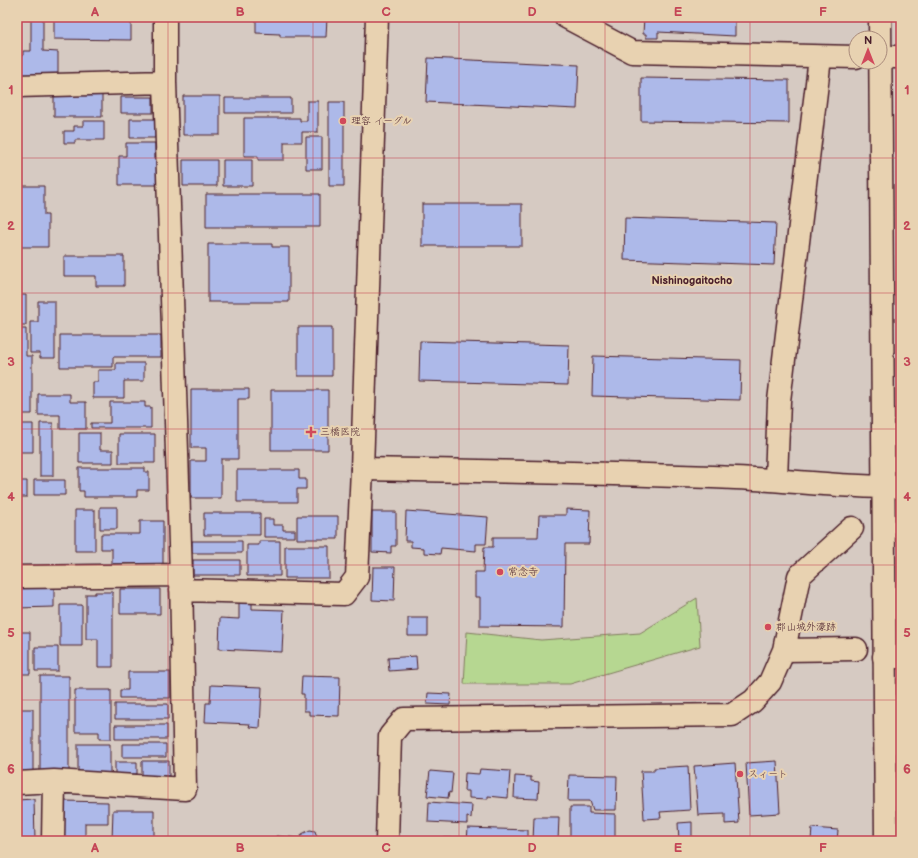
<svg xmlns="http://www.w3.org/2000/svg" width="918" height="858" viewBox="0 0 918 858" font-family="'Balsamiq Sans','Klee One',sans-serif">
	<rect width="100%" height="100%" fill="#d6cac2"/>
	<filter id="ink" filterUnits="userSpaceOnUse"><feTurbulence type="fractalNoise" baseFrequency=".025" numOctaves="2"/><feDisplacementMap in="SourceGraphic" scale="8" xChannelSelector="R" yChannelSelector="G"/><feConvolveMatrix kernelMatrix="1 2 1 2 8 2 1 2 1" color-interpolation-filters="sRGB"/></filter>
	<g filter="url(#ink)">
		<path fill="#b6d791" stroke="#807b5e" d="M 697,598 L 700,646 L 570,684 L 464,684 L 467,632 L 541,640 L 640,633 Z"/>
		<path fill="#adb9e9" stroke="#4a1f2b" d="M 31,17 L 43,17 L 43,51 L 58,52 L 58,76 L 17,76 L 17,56 L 23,56 L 23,51 L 31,51 Z
			M 256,17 L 327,17 L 326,37 L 280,37 L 280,34 L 256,33 Z
			M 644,17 L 735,17 L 735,36 L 658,32 L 658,38 L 646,38 L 646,34 L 643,34 Z
			M 54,18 L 131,19 L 131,40 L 54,39 Z
			M 428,58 L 579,65 L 577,109 L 426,102 Z
			M 641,78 L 789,80 L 789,123 L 641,121 Z
			M 54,95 L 102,95 L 102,117 L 54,117 Z
			M 183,96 L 220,96 L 220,135 L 183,135 Z
			M 121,97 L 153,97 L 153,113 L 121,113 Z
			M 225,98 L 291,98 L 291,113 L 225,113 Z
			M 307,101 L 318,101 L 318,132 L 302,132 L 302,142 L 284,142 L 284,160 L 258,160 L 258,156 L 244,156 L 244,118 L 300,118 L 300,121 L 307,121 Z
			M 329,102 L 344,102 L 344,186 L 329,186 Z
			M 130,119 L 155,119 L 155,138 L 130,138 Z
			M 83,121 L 104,121 L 104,140 L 75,140 L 75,143 L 64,143 L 64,131 L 74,131 L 74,126 L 83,126 Z
			M 306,137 L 322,137 L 322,169 L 306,169 Z
			M 126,143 L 155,143 L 155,160 L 159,160 L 159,185 L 119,185 L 119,156 L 126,156 Z
			M 183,160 L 217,160 L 217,186 L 183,186 Z
			M 223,160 L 252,160 L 252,186 L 223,186 Z
			M 17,186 L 44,186 L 44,215 L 48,215 L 48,247 L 17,247 Z
			M 206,194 L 320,194 L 320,227 L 206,227 Z
			M 422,204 L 522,204 L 522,246 L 422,246 Z
			M 625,218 L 776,223 L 774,265 L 624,260 Z
			M 208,244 L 272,244 L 272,247 L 289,247 L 289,302 L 208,302 Z
			M 64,256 L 124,256 L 124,286 L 96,286 L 96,276 L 64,276 Z
			M 17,295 L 26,295 L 26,325 L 17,325 Z
			M 38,301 L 55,301 L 55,358 L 40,358 L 40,353 L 30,353 L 30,322 L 38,322 Z
			M 298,327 L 332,327 L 332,376 L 298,376 Z
			M 17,329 L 26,329 L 26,356 L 32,356 L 32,414 L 17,414 Z
			M 60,335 L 161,335 L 161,357 L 113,357 L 113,367 L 60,367 Z
			M 420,341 L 569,345 L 568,385 L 419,381 Z
			M 593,356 L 741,360 L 740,400 L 592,396 Z
			M 116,363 L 144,363 L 144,381 L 124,381 L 124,398 L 93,398 L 93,382 L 98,382 L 98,370 L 116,370 Z
			M 191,389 L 249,389 L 249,399 L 238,399 L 238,459 L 221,459 L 221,498 L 191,498 L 191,461 L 206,461 L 206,448 L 191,448 Z
			M 271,390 L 328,390 L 328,450 L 271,450 Z
			M 38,394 L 70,394 L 70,402 L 86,402 L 86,429 L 60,429 L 60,415 L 38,415 Z
			M 110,402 L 145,402 L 145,407 L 151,407 L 151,428 L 91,428 L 91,423 L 110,423 Z
			M 40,423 L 53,423 L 53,476 L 40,476 Z
			M 17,424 L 33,424 L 33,452 L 17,452 Z
			M 79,433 L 100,433 L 100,450 L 113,450 L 113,463 L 79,463 Z
			M 119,434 L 155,434 L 155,463 L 119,463 Z
			M 79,468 L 145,468 L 145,472 L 149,472 L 149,490 L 137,490 L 137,497 L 84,497 L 84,491 L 79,491 Z
			M 237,470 L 299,470 L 299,479 L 306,479 L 306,489 L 297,489 L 297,502 L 237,502 Z
			M 34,480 L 65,480 L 65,495 L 34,495 Z
			M 17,481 L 27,481 L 27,497 L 17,497 Z
			M 100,507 L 117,507 L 117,529 L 100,529 Z
			M 566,509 L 590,510 L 589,544 L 565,544 L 564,627 L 480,626 L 480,597 L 475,597 L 475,572 L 483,572 L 484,547 L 493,547 L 493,537 L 538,537 L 539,515 L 566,515 Z
			M 75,510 L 95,510 L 95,551 L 75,551 Z
			M 406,511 L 488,517 L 486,544 L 476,544 L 476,551 L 441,548 L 440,554 L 424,553 L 424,548 L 411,547 L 411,541 L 405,541 Z
			M 372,512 L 396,512 L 396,546 L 391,546 L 391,553 L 372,552 Z
			M 204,513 L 260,513 L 260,535 L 204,535 Z
			M 297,516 L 338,516 L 338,539 L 297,539 Z
			M 264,519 L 273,519 L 273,525 L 283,525 L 283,530 L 295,530 L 295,537 L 264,537 Z
			M 140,521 L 163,521 L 163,564 L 112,564 L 112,549 L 101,549 L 101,534 L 140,534 Z
			M 192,541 L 242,541 L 242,553 L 192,553 Z
			M 259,541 L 280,541 L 280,576 L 247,576 L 247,545 L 259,545 Z
			M 285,546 L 329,546 L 329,578 L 285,578 Z
			M 193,560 L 240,560 L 240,575 L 193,575 Z
			M 373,567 L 395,567 L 394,601 L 372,600 Z
			M 54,587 L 54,607 L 17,608 L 17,588 Z
			M 120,589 L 160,589 L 160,614 L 120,614 Z
			M 95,592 L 113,592 L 113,667 L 98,667 L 98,639 L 86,639 L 86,594 L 95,594 Z
			M 239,601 L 252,602 L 252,609 L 284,610 L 282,652 L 219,649 L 220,618 L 239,619 Z
			M 60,605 L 82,605 L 82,646 L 60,646 Z
			M 408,618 L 428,618 L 428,636 L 408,636 Z
			M 17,632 L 30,632 L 30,674 L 17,674 Z
			M 35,647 L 58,647 L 58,671 L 35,671 Z
			M 416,656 L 417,669 L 389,671 L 388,658 Z
			M 128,672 L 170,672 L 170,698 L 120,698 L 120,690 L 128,690 Z
			M 40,676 L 69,676 L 69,774 L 40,774 Z
			M 302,676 L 340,677 L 339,716 L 309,715 L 309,711 L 304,711 L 304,694 L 301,694 Z
			M 211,685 L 262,687 L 260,728 L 249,727 L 250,724 L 205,722 L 206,703 L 210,703 Z
			M 75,690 L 111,690 L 111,739 L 99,739 L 99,732 L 75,732 Z
			M 428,693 L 451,694 L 450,705 L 427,704 Z
			M 115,704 L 168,704 L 168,719 L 115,719 Z
			M 17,709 L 33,709 L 33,774 L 17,774 Z
			M 115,725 L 167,725 L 167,739 L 115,739 Z
			M 78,744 L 110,744 L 110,773 L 78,773 Z
			M 122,744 L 166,744 L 166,757 L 122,757 Z
			M 142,761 L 169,761 L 169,776 L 142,776 Z
			M 777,761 L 780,813 L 749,815 L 746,763 Z
			M 115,762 L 137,762 L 137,774 L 115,774 Z
			M 735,763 L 739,823 L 725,824 L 725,814 L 698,815 L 694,766 Z
			M 688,766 L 690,810 L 660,812 L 661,818 L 644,819 L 641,771 L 654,771 L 654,768 Z
			M 480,769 L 510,771 L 508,798 L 488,796 L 488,799 L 469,798 L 469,791 L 464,791 L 465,773 L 479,774 Z
			M 430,771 L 453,773 L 451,793 L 449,792 L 448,798 L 427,796 Z
			M 569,775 L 617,776 L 616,810 L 593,810 L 590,801 L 568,801 Z
			M 515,776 L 531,777 L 531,781 L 539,782 L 538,799 L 514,798 Z
			M 34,799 L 35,841 L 18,841 L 17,800 Z
			M 64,801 L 108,802 L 108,823 L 85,823 L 85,841 L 64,841 Z
			M 429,802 L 472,805 L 471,818 L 467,817 L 467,824 L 428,822 Z
			M 570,807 L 589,807 L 589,813 L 615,814 L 615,841 L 570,840 Z
			M 113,810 L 154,810 L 154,841 L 112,841 Z
			M 534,817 L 559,817 L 558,841 L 533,841 Z
			M 692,822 L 692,841 L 679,841 L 678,823 Z
			M 468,828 L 528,830 L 528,841 L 467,841 Z
			M 812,828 L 838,830 L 837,841 L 811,841 Z
			M 310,830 L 315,831 L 318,840 L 331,841 L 276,841 L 276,836 L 300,838 L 302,834 Z
			M 426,838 L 461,838 L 461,841 L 426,841 Z
			M 718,838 L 718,841 L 696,841 L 696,840 Z"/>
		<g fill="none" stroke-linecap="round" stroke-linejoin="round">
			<defs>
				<path id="street" d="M 566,17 L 632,52 L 856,57
					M 880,57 L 901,57
					M 17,86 L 165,82
					M 776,479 L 779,401 L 820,58
					M 852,528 L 799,576 L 784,650 L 856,649
					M 17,577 L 181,575
					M 181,590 L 344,594 L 357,577 L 362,469 L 377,17
					M 884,657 L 901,657
					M 17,783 L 54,781 L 185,789 L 181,575 L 165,82 L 165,17
					M 53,841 L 54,781
					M 387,841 L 390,736 L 404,719 L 732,715 L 753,701 L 770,682 L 784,650"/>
				<path id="secondary" d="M 880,17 L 886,841
					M 362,469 C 486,471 610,473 735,478 C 790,480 845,488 901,487"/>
			</defs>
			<use href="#street" stroke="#4a1f2b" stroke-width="25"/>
			<use href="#secondary" stroke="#4a1f2b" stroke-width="25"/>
			<use href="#street" stroke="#e8d2b1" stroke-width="22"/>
			<use href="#secondary" stroke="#e8d2b1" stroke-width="22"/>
		</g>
	</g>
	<path fill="none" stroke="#c44556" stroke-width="1" stroke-opacity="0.55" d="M 168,17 L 168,841M 313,17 L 313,841M 459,17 L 459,841M 605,17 L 605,841M 750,17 L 750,841M 17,158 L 901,158M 17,293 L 901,293M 17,429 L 901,429M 17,565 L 901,565M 17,700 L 901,700"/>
	<g fill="#d1495b" stroke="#e8d2b1" stroke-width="1.5">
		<circle cx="343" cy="121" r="4"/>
		<path d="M309 426h4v4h4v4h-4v4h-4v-4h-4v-4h4z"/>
		<circle cx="500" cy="572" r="4"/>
		<circle cx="768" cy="627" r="4"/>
		<circle cx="740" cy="774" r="4"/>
	</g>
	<g text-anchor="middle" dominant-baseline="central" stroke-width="4" stroke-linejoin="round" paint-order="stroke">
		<g font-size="10" fill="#4a1f2b" stroke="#e8d2b1" text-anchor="start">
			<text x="351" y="121">理容 イーグル</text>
			<text x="320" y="432">三橋医院</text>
			<text x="508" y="572">常念寺</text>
			<text x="776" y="627">郡山城外濠跡</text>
			<text x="748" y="774">スィート</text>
		</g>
		<g font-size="11" font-weight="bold" fill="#4a1f2b" stroke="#e8d2b1">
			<text x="692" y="280">Nishinogaitocho</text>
		</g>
	</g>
	<rect width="918" height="858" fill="none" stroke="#e8d2b1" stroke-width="44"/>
	<g transform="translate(868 50)"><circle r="19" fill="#e8d2b1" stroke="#a98a7b"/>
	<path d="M0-3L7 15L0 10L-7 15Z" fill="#d1495b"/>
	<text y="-6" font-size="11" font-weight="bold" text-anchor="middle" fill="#4a1f2b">N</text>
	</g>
	<rect x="22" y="22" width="874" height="814" fill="none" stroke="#c44556" stroke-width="1.5"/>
	<g font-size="13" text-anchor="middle" font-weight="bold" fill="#c44556">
		<text x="95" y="16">A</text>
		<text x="240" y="16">B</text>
		<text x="386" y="16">C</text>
		<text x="532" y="16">D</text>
		<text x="678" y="16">E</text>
		<text x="823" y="16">F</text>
		<text x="11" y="94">1</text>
		<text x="907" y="94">1</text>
		<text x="11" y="230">2</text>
		<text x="907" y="230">2</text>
		<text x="11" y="366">3</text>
		<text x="907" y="366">3</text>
		<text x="11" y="501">4</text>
		<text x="907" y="501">4</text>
		<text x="11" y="637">5</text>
		<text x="907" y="637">5</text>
		<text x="11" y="773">6</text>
		<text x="907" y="773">6</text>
		<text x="95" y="852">A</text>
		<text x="240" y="852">B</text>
		<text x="386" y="852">C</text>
		<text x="532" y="852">D</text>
		<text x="678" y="852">E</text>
		<text x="823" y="852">F</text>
	</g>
</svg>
